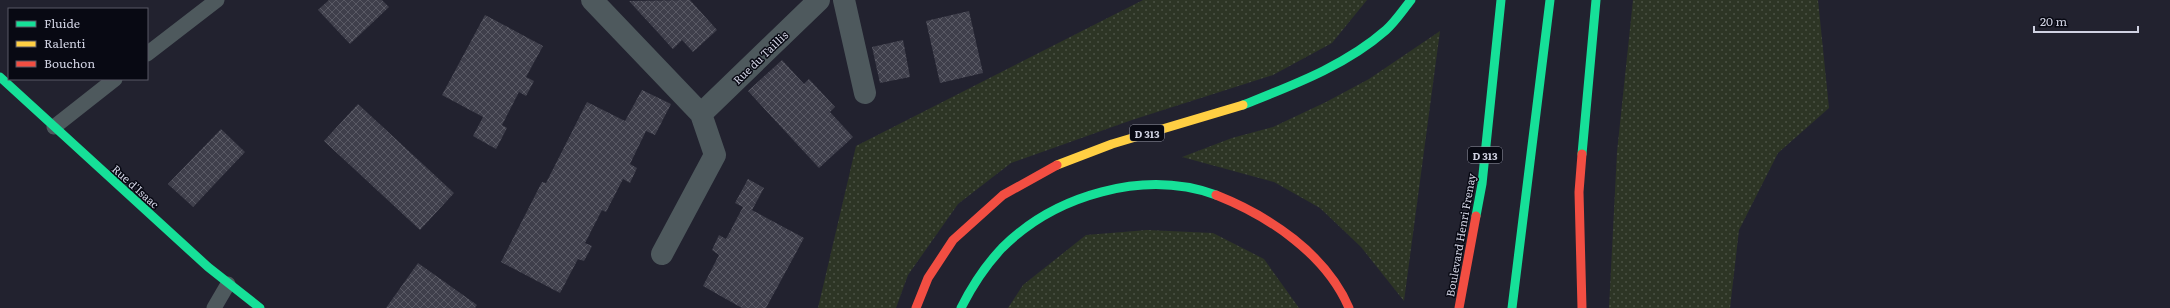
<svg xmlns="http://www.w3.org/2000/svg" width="2170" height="308" viewBox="0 0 2170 308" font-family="Literata,serif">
	<defs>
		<pattern id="grass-dots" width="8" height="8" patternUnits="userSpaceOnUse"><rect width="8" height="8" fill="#2d3525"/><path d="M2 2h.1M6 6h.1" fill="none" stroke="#4a5144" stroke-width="1.8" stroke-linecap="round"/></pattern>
		<pattern id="building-cross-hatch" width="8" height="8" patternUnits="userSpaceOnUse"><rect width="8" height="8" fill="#3f3f4b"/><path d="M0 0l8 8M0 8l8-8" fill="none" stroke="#5a5a65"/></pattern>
	</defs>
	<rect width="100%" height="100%" fill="#22222f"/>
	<path fill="url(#grass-dots)" d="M 1143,0 L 1367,0 L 1332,43 L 1273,75 L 1132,120 L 1011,163 L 958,204 L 908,275 L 896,308 L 818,308 L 856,146 Z
		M 1633,0 L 1818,0 L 1829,108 L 1778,153 L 1739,230 L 1730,308 L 1609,308 L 1617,152 Z
		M 1440,31 L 1404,301 L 1361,247 L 1320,208 L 1274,182 L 1182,157 L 1232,138 L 1273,127 L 1326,102 L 1369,79 Z
		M 1147,230 L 1213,233 L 1264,259 L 1299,308 L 1008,308 L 1023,285 L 1086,235 Z"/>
	<path fill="url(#building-cross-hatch)" d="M 329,0 L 382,0 L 389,7 L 350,44 L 318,10 Z
		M 690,0 L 717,30 L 693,52 L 682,40 L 673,49 L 629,1 Z
		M 969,11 L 983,73 L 940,83 L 926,21 Z
		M 485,15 L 543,46 L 526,77 L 534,81 L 526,96 L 519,92 L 502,125 L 507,128 L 496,149 L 473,136 L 483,117 L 442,95 Z
		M 903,40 L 910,77 L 880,83 L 872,47 Z
		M 782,60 L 804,84 L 809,79 L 835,107 L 830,112 L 853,137 L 819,168 L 748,91 Z
		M 642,90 L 671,104 L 655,135 L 646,131 L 630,164 L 637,168 L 630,183 L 623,179 L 606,212 L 602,210 L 585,243 L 592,246 L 584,261 L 578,259 L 560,293 L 501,262 L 542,182 L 546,183 L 587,102 L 625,121 Z
		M 358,104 L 454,193 L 420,230 L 324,141 Z
		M 221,129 L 245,152 L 193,207 L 168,184 Z
		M 748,179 L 764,188 L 752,210 L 804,238 L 766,308 L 742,308 L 703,286 L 719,255 L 712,250 L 719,235 L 726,239 L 743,207 L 735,203 Z
		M 418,263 L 477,305 L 475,308 L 386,308 Z"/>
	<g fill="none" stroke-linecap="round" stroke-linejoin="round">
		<path stroke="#4e595d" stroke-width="15" d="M 147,54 L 217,0
			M 54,127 L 115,79
			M 214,308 L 228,284"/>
		<path stroke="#4e595d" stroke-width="22" d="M 592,0 L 701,114 L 715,155 L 662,254
			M 844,0 L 865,93
			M 701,114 L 819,0"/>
		<path stroke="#16e098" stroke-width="9" d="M 0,77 L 208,267 L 260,308
			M 1243,105 C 1293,85 1345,66 1386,30 C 1395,22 1403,10 1411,0
			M 1582,154 L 1596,0
			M 1476,216 L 1482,184 L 1501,0
			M 961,308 C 972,286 985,266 1002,248 C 1055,195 1144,169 1216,195
			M 1512,308 L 1550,0"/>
		<path stroke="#ffcf43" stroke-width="9" d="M 1057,165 L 1112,144 L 1243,105"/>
		<path stroke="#f24e42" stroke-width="9" d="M 1216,195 C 1269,216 1326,254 1349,308
			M 916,308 L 928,278 L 953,240 L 1003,195 L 1057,165
			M 1459,308 L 1476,216
			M 1582,308 L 1579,192 L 1582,154"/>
	</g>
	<g text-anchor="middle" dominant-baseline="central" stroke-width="3" stroke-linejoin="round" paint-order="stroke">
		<g fill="#080913" stroke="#9496a4" stroke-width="1">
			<rect x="1130" y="125" width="34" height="16" rx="3"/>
			<rect x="1468" y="147" width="34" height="16" rx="3"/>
		</g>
		<g font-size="10" font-weight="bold" fill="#d0d2e2">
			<text x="1147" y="133">D 313</text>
			<text x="1485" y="155">D 313</text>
		</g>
		<g font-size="11" fill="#d0d2e2" stroke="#080913">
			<text transform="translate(760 57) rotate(-44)">Rue du Taillis</text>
			<text transform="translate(136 186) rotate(42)">Rue d'Isaac</text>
			<text transform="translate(1460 235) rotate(-80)">Boulevard Henri Frenay</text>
		</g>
	</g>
	<rect x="8" y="8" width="140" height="72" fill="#080913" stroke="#585966"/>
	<rect x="16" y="21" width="20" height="6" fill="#16e098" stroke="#585966"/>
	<text x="44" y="28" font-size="12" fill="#d0d2e2">Fluide</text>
	<rect x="16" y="41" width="20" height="6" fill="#ffcf43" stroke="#585966"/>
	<text x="44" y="48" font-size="12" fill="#d0d2e2">Ralenti</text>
	<rect x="16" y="61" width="20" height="6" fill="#f24e42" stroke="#585966"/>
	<text x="44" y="68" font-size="12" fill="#d0d2e2">Bouchon</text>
	<path d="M2034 26v6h104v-6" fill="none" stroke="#d0d2e2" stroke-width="2"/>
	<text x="2040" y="26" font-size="12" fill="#d0d2e2" stroke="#080913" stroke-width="3" paint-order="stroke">20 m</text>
</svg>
